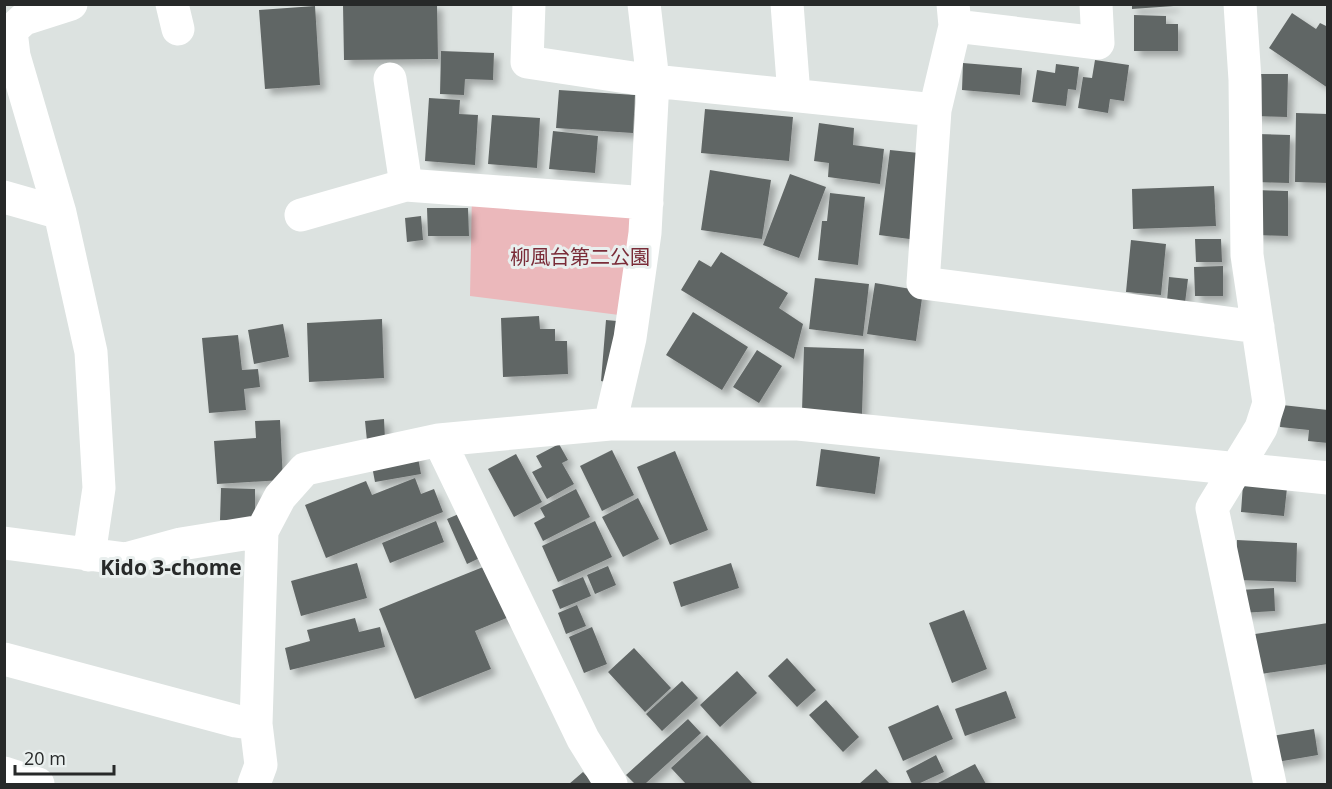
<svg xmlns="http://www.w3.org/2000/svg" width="1332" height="789" viewBox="0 0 1332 789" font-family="'Open Sans','Noto Sans JP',sans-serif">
	<defs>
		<filter id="shadow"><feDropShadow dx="5.5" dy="5.5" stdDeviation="3" flood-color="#0004"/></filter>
	</defs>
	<rect width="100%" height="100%" fill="#dce2e0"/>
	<path fill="#ebb8bb" d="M 472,192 L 642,208 L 627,316 L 470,296 Z"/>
	<path fill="#616665" filter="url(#shadow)" d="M 437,4 L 438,59 L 344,60 L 343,5 Z
		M 1132,4 L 1174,4 L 1174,6 L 1132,9 Z
		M 315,6 L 320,85 L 265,89 L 259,10 Z
		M 1292,13 L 1316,29 L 1320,23 L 1328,27 L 1328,88 L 1269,48 Z
		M 1134,15 L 1166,16 L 1166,24 L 1178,24 L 1178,51 L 1134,51 Z
		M 441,51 L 494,53 L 493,80 L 465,79 L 464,95 L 440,94 Z
		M 1095,60 L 1129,65 L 1124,101 L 1110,99 L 1108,113 L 1078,108 L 1083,77 L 1092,78 Z
		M 963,63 L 1022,68 L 1020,95 L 962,90 Z
		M 1056,64 L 1079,67 L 1076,90 L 1068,89 L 1066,106 L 1032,102 L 1037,70 L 1055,73 Z
		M 1255,74 L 1288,74 L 1287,117 L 1254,116 Z
		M 559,90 L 635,95 L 633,133 L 556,128 Z
		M 429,98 L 460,100 L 459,114 L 478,115 L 475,165 L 425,161 Z
		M 705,109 L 793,117 L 789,161 L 701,153 Z
		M 1296,113 L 1328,114 L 1328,183 L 1295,182 Z
		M 492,115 L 540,118 L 537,168 L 488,164 Z
		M 819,123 L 854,128 L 853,145 L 884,149 L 880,184 L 828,177 L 829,163 L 814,161 Z
		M 553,131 L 598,136 L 595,173 L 549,169 Z
		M 1256,134 L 1290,135 L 1289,183 L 1255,182 Z
		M 890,150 L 919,153 L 917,240 L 879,235 Z
		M 710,170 L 771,180 L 762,239 L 701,230 Z
		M 790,174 L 826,187 L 799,258 L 763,245 Z
		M 1214,186 L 1216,226 L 1133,229 L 1132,189 Z
		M 1256,190 L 1288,191 L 1288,236 L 1255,235 Z
		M 830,193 L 865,197 L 858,265 L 818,260 L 822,221 L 827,221 Z
		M 427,208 L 468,208 L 469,236 L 428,236 Z
		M 421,216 L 423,240 L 407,242 L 405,218 Z
		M 1195,239 L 1221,239 L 1222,262 L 1196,262 Z
		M 1131,240 L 1166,244 L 1161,295 L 1126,292 Z
		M 721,252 L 788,293 L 779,308 L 803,324 L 794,359 L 681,290 L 699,260 L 711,267 Z
		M 1223,266 L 1223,296 L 1195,296 L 1194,267 Z
		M 1169,277 L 1188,279 L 1185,303 L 1167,301 Z
		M 815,278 L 869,284 L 863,336 L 809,329 Z
		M 875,283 L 923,291 L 916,341 L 867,334 Z
		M 693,312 L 748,347 L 722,390 L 666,355 Z
		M 539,316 L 540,329 L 555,329 L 555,341 L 567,341 L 568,374 L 503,377 L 501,318 Z
		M 382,319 L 384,378 L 309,382 L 307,323 Z
		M 606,320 L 628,322 L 611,383 L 601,381 Z
		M 283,324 L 289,357 L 254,364 L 248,330 Z
		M 238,335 L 242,370 L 258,369 L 260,387 L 244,389 L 246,410 L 209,413 L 202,338 Z
		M 804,347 L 864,349 L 862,414 L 802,411 Z
		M 757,350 L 782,366 L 759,403 L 733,387 Z
		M 1282,405 L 1328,410 L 1328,443 L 1308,441 L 1309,430 L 1280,427 Z
		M 384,419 L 385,439 L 367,441 L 365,421 Z
		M 280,420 L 283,480 L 217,484 L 214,441 L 256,438 L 255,421 Z
		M 559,444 L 568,460 L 562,463 L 574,484 L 547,499 L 532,472 L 542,467 L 536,456 Z
		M 821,449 L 880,457 L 875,494 L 816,486 Z
		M 612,450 L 634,495 L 602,511 L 580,466 Z
		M 675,451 L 708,530 L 670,545 L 637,467 Z
		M 417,452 L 421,474 L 375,482 L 371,461 Z
		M 516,454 L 542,502 L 514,517 L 488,469 Z
		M 415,478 L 421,494 L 434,489 L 443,512 L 326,558 L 305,505 L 366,481 L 372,495 Z
		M 1243,484 L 1287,488 L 1284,516 L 1241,512 Z
		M 221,488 L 255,489 L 255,520 L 220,520 Z
		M 576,489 L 590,517 L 543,541 L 534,523 L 545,517 L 540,508 Z
		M 638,498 L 659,539 L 623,557 L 602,517 Z
		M 468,510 L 488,554 L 467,564 L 447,519 Z
		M 436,521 L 444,542 L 390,563 L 382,543 Z
		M 595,521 L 612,557 L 558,582 L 542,546 Z
		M 1237,540 L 1297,543 L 1296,582 L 1236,580 Z
		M 357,563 L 367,598 L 301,616 L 291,581 Z
		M 731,563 L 739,588 L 681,607 L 673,582 Z
		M 488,565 L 509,617 L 475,631 L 491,669 L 415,699 L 379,609 Z
		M 608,566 L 616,585 L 595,594 L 587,575 Z
		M 583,577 L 591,596 L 560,609 L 552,590 Z
		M 1274,588 L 1275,611 L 1241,613 L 1239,590 Z
		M 577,605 L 586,626 L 566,634 L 558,613 Z
		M 964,610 L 987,669 L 952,683 L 929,623 Z
		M 355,618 L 359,632 L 380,627 L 385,647 L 290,670 L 285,648 L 310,641 L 307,630 Z
		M 1328,623 L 1328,664 L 1261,674 L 1255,634 Z
		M 592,627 L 607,664 L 584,673 L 569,637 Z
		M 634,648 L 671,688 L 645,712 L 608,672 Z
		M 787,658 L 816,690 L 797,707 L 768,676 Z
		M 737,671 L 757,693 L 720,727 L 700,705 Z
		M 682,681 L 698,698 L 662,731 L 646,714 Z
		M 1006,691 L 1016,718 L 965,736 L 955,709 Z
		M 826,700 L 859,737 L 843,752 L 809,715 Z
		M 938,705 L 953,739 L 903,761 L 888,727 Z
		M 688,719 L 701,733 L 645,784 L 635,784 L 626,775 Z
		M 1314,729 L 1318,755 L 1271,763 L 1266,737 Z
		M 707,735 L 753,784 L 686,784 L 671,768 Z
		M 936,755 L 944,772 L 918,784 L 912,784 L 906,771 Z
		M 975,764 L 986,784 L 936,784 Z
		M 876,769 L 890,784 L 859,784 Z
		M 583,772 L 594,784 L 569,784 Z"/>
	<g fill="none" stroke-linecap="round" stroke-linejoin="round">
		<path stroke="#fff" stroke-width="33" d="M 71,4 L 24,19 L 11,31 L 14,56 L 60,213 L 91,352 L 99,488 L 89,555
			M 172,4 L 178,29
			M 529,4 L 527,62 L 653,81 L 935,110
			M 787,4 L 794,95
			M 953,4 L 955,26 L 935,110 L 923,283 L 1258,327
			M 1240,4 L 1245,80 L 1247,255 L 1269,403 L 1261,428 L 1212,508 L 1270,784
			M 955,26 L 1098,43 L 1096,4
			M 390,79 L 406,185
			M 4,197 L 60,213
			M 301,215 L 406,185 L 647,203
			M 610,424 L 630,338 L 645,233 L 653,81 L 644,4
			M 439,440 L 583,739 L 611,784
			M 4,543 L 126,559 L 181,544 L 262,531
			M 4,659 L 236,721 L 256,724 L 261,765 L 254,784
			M 256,724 L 262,531 L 280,497 L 305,469 L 439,440 L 610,424 L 798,424 L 1328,478
			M 4,773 L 38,784"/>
	</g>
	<g text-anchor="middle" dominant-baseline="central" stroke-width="6" stroke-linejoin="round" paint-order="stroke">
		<g font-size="20" fill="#7a2c38" stroke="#e9efee">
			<text x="580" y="256">柳風台第二公園</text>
		</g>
		<g font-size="21" font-weight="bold" fill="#272929" stroke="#e9efee">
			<text x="171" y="567">Kido 3-chome</text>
		</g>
	</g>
	<rect width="1332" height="789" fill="none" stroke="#272929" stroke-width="12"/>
	<path d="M15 765v9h99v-9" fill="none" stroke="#272929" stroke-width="3"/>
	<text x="24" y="765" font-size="18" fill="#272929" stroke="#e9efee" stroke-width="4.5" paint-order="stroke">20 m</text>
</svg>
